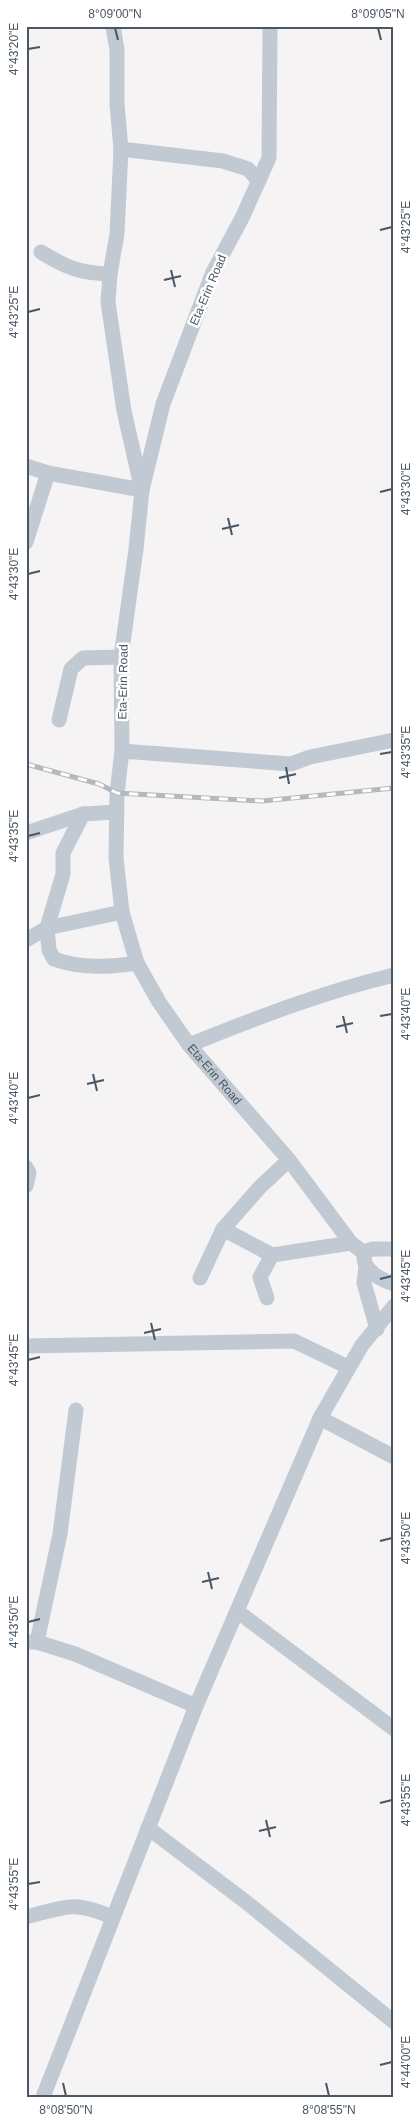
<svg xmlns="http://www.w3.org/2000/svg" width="420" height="2123" viewBox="0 0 420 2123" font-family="Helvetica,sans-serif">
	<rect width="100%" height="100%" fill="#f5f3f3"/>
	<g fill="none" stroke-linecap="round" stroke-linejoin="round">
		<g stroke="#c1cad2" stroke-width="15">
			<path id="s1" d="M 270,26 L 269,158 L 242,218 L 213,272 L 163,404 L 142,490 L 136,549 L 121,657 L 122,751 L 117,793 L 116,858 L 122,912 L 137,963 L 159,1002 L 189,1045 L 289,1160 L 351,1243 L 363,1252"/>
			<path d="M 121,149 L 223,161 L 248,169 L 259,181"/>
			<path d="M 110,274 L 117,234 L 121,149 L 117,104 L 117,50 L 113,26"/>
			<path d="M 26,466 L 48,473 L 142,490 L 124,411 L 108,302 L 110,274 C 80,273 67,268 41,252"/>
			<path d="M 26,542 L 48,473"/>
			<path d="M 59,720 L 71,669 L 83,658 L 121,657"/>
			<path d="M 122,751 L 291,764 L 310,757 L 394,740"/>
			<path d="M 83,814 L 63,853 L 63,874 L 47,928 L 49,950 L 54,959 C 81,969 110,967 137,963"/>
			<path d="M 26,833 L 83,814 L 117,812"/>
			<path d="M 26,940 L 47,928 L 122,912"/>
			<path d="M 189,1045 C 256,1018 323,992 394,975"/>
			<path d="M 26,1167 L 29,1173 L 26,1186"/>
			<path d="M 223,1229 L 272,1255 L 351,1243"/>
			<path d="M 363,1252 L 373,1249 L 394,1249"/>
			<path d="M 364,1259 C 366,1272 382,1280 394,1284"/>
			<path d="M 366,1266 L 364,1283 L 377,1329"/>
			<path d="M 200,1278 L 223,1229 L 260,1187 L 289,1160"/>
			<path d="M 267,1298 L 260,1277 L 272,1255"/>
			<path d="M 26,1346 L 294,1341 L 348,1367"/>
			<path d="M 320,1418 L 394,1457"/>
			<path d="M 237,1611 L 394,1729"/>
			<path d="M 26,1642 L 37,1642 L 75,1654 L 196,1706"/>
			<path d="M 37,1642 L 60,1534 L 76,1410"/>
			<path d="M 148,1828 L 246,1902 L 394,2022"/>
			<path d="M 26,1917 C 66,1907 73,1900 112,1917"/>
			<path d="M 43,2097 L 196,1706 L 320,1418 L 362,1345 L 394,1306"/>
		</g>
		<defs>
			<path id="rail" d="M 26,764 L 99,784 L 117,793 L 262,801 L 394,788"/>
		</defs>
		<use href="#rail" stroke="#b5b8bd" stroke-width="5"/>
		<use href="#rail" stroke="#fff" stroke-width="3" stroke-dasharray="9" stroke-linecap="butt"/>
	</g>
	<path fill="none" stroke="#4a5661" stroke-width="2" d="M 115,28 L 118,40M 378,28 L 381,40M 28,49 L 40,47M 380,230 L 392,227M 171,270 L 175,287M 164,280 L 181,276M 28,312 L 40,309M 380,492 L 392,489M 228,518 L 232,535M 222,529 L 239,525M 28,574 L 40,571M 380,754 L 392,752M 286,767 L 289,784M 279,778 L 296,774M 28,836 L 40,833M 343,1016 L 347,1033M 380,1016 L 392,1014M 336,1027 L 353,1023M 93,1074 L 97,1091M 87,1084 L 104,1080M 28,1098 L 40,1095M 380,1279 L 392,1276M 151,1323 L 155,1340M 144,1333 L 161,1329M 28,1360 L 40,1357M 380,1541 L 392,1538M 208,1572 L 212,1589M 202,1582 L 219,1578M 28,1622 L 40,1619M 380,1803 L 392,1800M 266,1820 L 270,1837M 259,1831 L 276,1827M 28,1884 L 40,1882M 380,2065 L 392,2062M 63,2083 L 66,2096M 326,2083 L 329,2096"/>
	<g text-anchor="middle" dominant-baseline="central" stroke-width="5" stroke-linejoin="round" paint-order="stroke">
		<g font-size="12" fill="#4a5661" stroke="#fff">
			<text transform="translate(208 290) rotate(-67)">Eta-Erin Road</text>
			<text transform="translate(123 682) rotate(-89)">Eta-Erin Road</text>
			<text stroke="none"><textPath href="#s1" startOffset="1102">Eta-Erin Road</textPath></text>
		</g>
	</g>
	<rect width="420" height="2123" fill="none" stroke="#ffffff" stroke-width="55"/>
	<rect x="28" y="28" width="364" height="2068" fill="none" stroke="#4a5661" stroke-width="2"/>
	<g font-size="12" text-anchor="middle" fill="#4a5661">
		<text x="115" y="18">8°09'00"N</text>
		<text x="378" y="18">8°09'05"N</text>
		<text transform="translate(14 49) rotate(-90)" y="4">4°43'20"E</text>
		<text transform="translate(406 227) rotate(-90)" y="4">4°43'25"E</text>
		<text transform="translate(14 312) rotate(-90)" y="4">4°43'25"E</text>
		<text transform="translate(406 489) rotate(-90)" y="4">4°43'30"E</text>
		<text transform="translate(14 574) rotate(-90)" y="4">4°43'30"E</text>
		<text transform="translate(406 752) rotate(-90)" y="4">4°43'35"E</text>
		<text transform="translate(14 836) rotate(-90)" y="4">4°43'35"E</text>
		<text transform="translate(406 1014) rotate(-90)" y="4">4°43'40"E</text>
		<text transform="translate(14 1098) rotate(-90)" y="4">4°43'40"E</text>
		<text transform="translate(406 1276) rotate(-90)" y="4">4°43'45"E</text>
		<text transform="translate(14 1360) rotate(-90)" y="4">4°43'45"E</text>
		<text transform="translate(406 1538) rotate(-90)" y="4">4°43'50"E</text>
		<text transform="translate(14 1622) rotate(-90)" y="4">4°43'50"E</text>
		<text transform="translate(406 1800) rotate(-90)" y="4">4°43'55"E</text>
		<text transform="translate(14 1884) rotate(-90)" y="4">4°43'55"E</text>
		<text transform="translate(406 2062) rotate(-90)" y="4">4°44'00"E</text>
		<text x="66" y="2114">8°08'50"N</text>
		<text x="329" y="2114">8°08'55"N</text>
	</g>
</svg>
